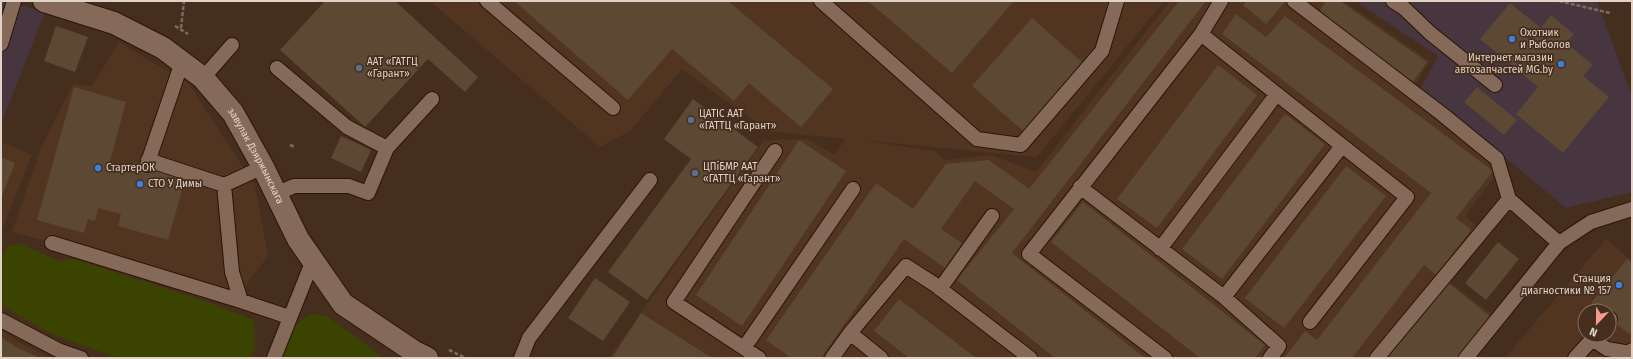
<svg xmlns="http://www.w3.org/2000/svg" width="1633" height="359" viewBox="0 0 1633 359" font-family="'Fira Sans',sans-serif">
	<rect width="100%" height="100%" fill="#452e1e"/>
	<path fill="#47353f" d="M 1,1 L 7,1 L 45,12 L 1,124 Z
		M 1355,1 L 1597,1 L 1632,97 L 1632,192 L 1566,208 L 1421,88 L 1438,56 Z"/>
	<path fill="#523521" fill-rule="evenodd" d="M 430,1 L 1164,1 L 1037,157 L 862,140 L 934,151 L 944,160 L 991,155 L 1036,172 L 1170,1 L 1343,1 L 1430,61 L 1407,97 L 1499,170 L 1465,216 L 1479,228 L 1441,276 L 1493,315 L 1457,358 L 609,358 L 764,140 L 806,139 L 835,155 L 845,139 L 768,131 L 682,69 L 630,131 L 600,147 Z
		M 119,42 L 188,83 L 255,185 L 268,256 L 240,293 L 12,232 L 41,148 L 73,84 L 92,86 Z
		M 1,142 L 32,155 L 1,232 Z
		M 1606,239 L 1632,261 L 1632,358 L 1505,358 ZM 1585,311 L 1609,311 L 1609,335 L 1585,335 Z
		M 1,330 L 20,343 L 52,358 L 1,358 Z"/>
	<path fill="#3a4400" d="M 21,244 L 59,261 L 74,259 L 207,302 L 254,320 L 255,349 L 251,358 L 118,358 L 54,335 L 1,305 L 1,260 L 9,245 Z
		M 310,314 L 327,316 L 384,358 L 281,358 L 292,329 Z"/>
	<path fill="#5c4833" d="M 325,1 L 395,1 L 478,77 L 465,92 L 428,59 L 365,127 L 280,50 Z
		M 514,1 L 728,1 L 833,89 L 801,127 L 749,83 L 734,101 L 672,49 L 628,100 Z
		M 868,1 L 1014,1 L 952,73 Z
		M 1179,1 L 1206,1 L 1012,253 L 1145,358 L 1055,358 L 957,280 L 1014,209 L 975,181 L 941,229 L 962,243 L 945,268 L 904,239 L 821,358 L 791,358 L 766,340 L 876,183 L 913,209 L 946,164 L 989,160 L 1029,189 Z
		M 1246,1 L 1286,1 L 1266,24 L 1243,5 Z
		M 1326,1 L 1340,1 L 1427,62 L 1413,82 L 1317,15 Z
		M 1510,3 L 1541,28 L 1551,15 L 1574,34 L 1566,43 L 1593,65 L 1583,76 L 1609,97 L 1563,153 L 1516,114 L 1538,87 L 1480,39 Z
		M 1236,14 L 1266,37 L 1285,16 L 1493,171 L 1456,218 L 1471,230 L 1436,275 L 1424,265 L 1352,358 L 1284,358 L 1305,331 L 1317,340 L 1431,193 L 1222,34 Z
		M 1032,18 L 1083,63 L 1023,131 L 972,86 Z
		M 56,26 L 88,37 L 75,72 L 44,61 Z
		M 1218,65 L 1257,95 L 1157,228 L 1117,199 Z
		M 74,87 L 126,102 L 109,165 L 133,171 L 135,162 L 186,176 L 168,240 L 118,226 L 121,214 L 98,208 L 95,221 L 88,219 L 84,233 L 37,220 Z
		M 1477,87 L 1517,120 L 1504,135 L 1464,102 Z
		M 693,99 L 758,147 L 647,300 L 608,272 L 691,159 L 664,139 Z
		M 1285,114 L 1325,144 L 1222,279 L 1182,249 Z
		M 341,136 L 371,150 L 361,172 L 331,158 Z
		M 799,140 L 846,171 L 742,326 L 696,295 Z
		M 1,157 L 15,163 L 1,199 Z
		M 1346,166 L 1386,196 L 1284,328 L 1245,298 Z
		M 1083,202 L 1265,345 L 1255,358 L 1200,358 L 1051,242 Z
		M 1498,242 L 1519,259 L 1486,300 L 1465,283 Z
		M 1627,259 L 1632,263 L 1632,331 L 1629,334 L 1609,318 L 1609,311 L 1600,311 L 1591,303 Z
		M 595,278 L 630,302 L 603,341 L 568,318 Z
		M 1446,281 L 1491,317 L 1458,358 L 1384,358 Z
		M 899,299 L 976,358 L 909,358 L 874,331 Z
		M 641,313 L 712,358 L 612,358 Z
		M 1,337 L 16,347 L 40,358 L 1,358 Z"/>
	<g fill="none" stroke-linecap="round" stroke-linejoin="round">
		<defs>
			<path id="service" d="M 487,1 L 613,108
				M 821,1 L 977,139 L 1021,145 L 1102,51 L 1117,1
				M 1294,1 L 1442,114 L 1497,159 L 1509,199 L 1559,243
				M 1393,1 L 1404,8 L 1430,33 L 1495,85
				M 1201,34 L 1407,197 L 1310,322
				M 1,44 L 14,1
				M 277,68 L 347,127 L 387,148
				M 203,78 L 232,45
				M 148,160 L 224,185
				M 147,165 L 182,62
				M 1080,187 L 1224,297 L 1279,346 L 1270,358
				M 276,194 L 294,186 L 349,186 L 368,193 L 387,148 L 432,99
				M 52,243 L 241,301 L 289,317
				M 1160,249 L 1276,95
				M 940,289 L 992,216
				M 1224,297 L 1342,146
				M 241,301 L 232,272 L 224,185 L 263,167
				M 1609,319 L 1610,319
				M 1,320 L 58,350 L 81,358
				M 850,333 L 881,358
				M 1592,339 L 1607,349 L 1630,353 L 1632,350
				M 744,348 L 853,189
				M 274,358 L 313,260
				M 521,358 L 529,338 L 650,180
				M 759,358 L 674,302 L 775,151
				M 832,358 L 850,333 L 906,266 L 934,284 L 1030,358
				M 1165,358 L 1029,254 L 1201,34 L 1221,1
				M 1377,358 L 1509,199
				M 1466,358 L 1559,243 L 1591,222 L 1632,209
				M 1575,358 L 1596,335"/>
			<g id="minor">
				<path id="s1" d="M 44,1 L 114,23 L 163,48 L 203,78 L 233,113 L 263,167 L 298,239 L 343,304 L 413,351 L 427,358"/>
			</g>
		</defs>
		<use href="#service" stroke="#2b1506" stroke-width="16"/>
		<use href="#minor" stroke="#2b1506" stroke-width="24"/>
		<path stroke="#7e6a5c" stroke-width="2.5" stroke-dasharray="4 2" stroke-linecap="butt" d="M 1559,1 L 1610,13
			M 175,26 L 188,34
			M 181,28 L 184,1
			M 290,145 L 295,147
			M 449,350 L 466,358"/>
		<use href="#service" stroke="#856a59" stroke-width="14"/>
		<use href="#minor" stroke="#856a59" stroke-width="22"/>
	</g>
	<g fill="#3f7fe0" stroke="#452e1e" stroke-width="1.5">
		<circle cx="1512" cy="39" r="4"/>
		<circle cx="1561" cy="64" r="4"/>
		<circle cx="98" cy="168" r="4"/>
		<circle cx="140" cy="184" r="4"/>
		<circle cx="1619" cy="285" r="4"/>
	</g>
	<g fill="#5c6f8a" stroke="#452e1e" stroke-width="1.5">
		<circle cx="359" cy="68" r="4"/>
		<circle cx="691" cy="120" r="4"/>
		<circle cx="695" cy="173" r="4"/>
	</g>
	<g text-anchor="middle" dominant-baseline="central" stroke-width="3.5" stroke-linejoin="round" paint-order="stroke">
		<g font-size="10" fill="#e1d2c8" stroke="#452e1e" text-anchor="start">
			<text x="1520" y="33">Охотник<tspan x="1520" dy="12">и Рыболов</tspan></text>
			<text x="1553" y="58" text-anchor="end">Интернет магазин<tspan x="1553" dy="12">автозапчастей MG.by</tspan></text>
			<text x="367" y="62">ААТ «ГАТГЦ<tspan x="367" dy="12">«Гарант»</tspan></text>
			<text x="699" y="114">ЦАТІС ААТ<tspan x="699" dy="12">«ГАТТЦ «Гарант»</tspan></text>
			<text x="703" y="167">ЦПіБМР ААТ<tspan x="703" dy="12">«ГАТТЦ «Гарант»</tspan></text>
			<text x="106" y="168">СтартерОК</text>
			<text x="148" y="184">СТО У Димы</text>
			<text x="1611" y="279" text-anchor="end">Станция<tspan x="1611" dy="12">диагностики № 157</tspan></text>
		</g>
		<g font-size="10" fill="#e1d2c8" stroke="#452e1e">
			<text stroke="none"><textPath href="#s1" startOffset="273">завулак Дзяржынскага</textPath></text>
		</g>
	</g>
	<rect width="1633" height="359" fill="none" stroke="#e1d2c8" stroke-width="4"/>
	<g transform="translate(1597 323) rotate(202)"><circle r="19" fill="#452e1e" stroke="#837062"/>
	<path d="M0-3L7 15L0 10L-7 15Z" fill="#f59c92"/>
	<text y="-6" font-size="11" font-weight="bold" text-anchor="middle" fill="#e1d2c8">N</text>
	</g>
</svg>
